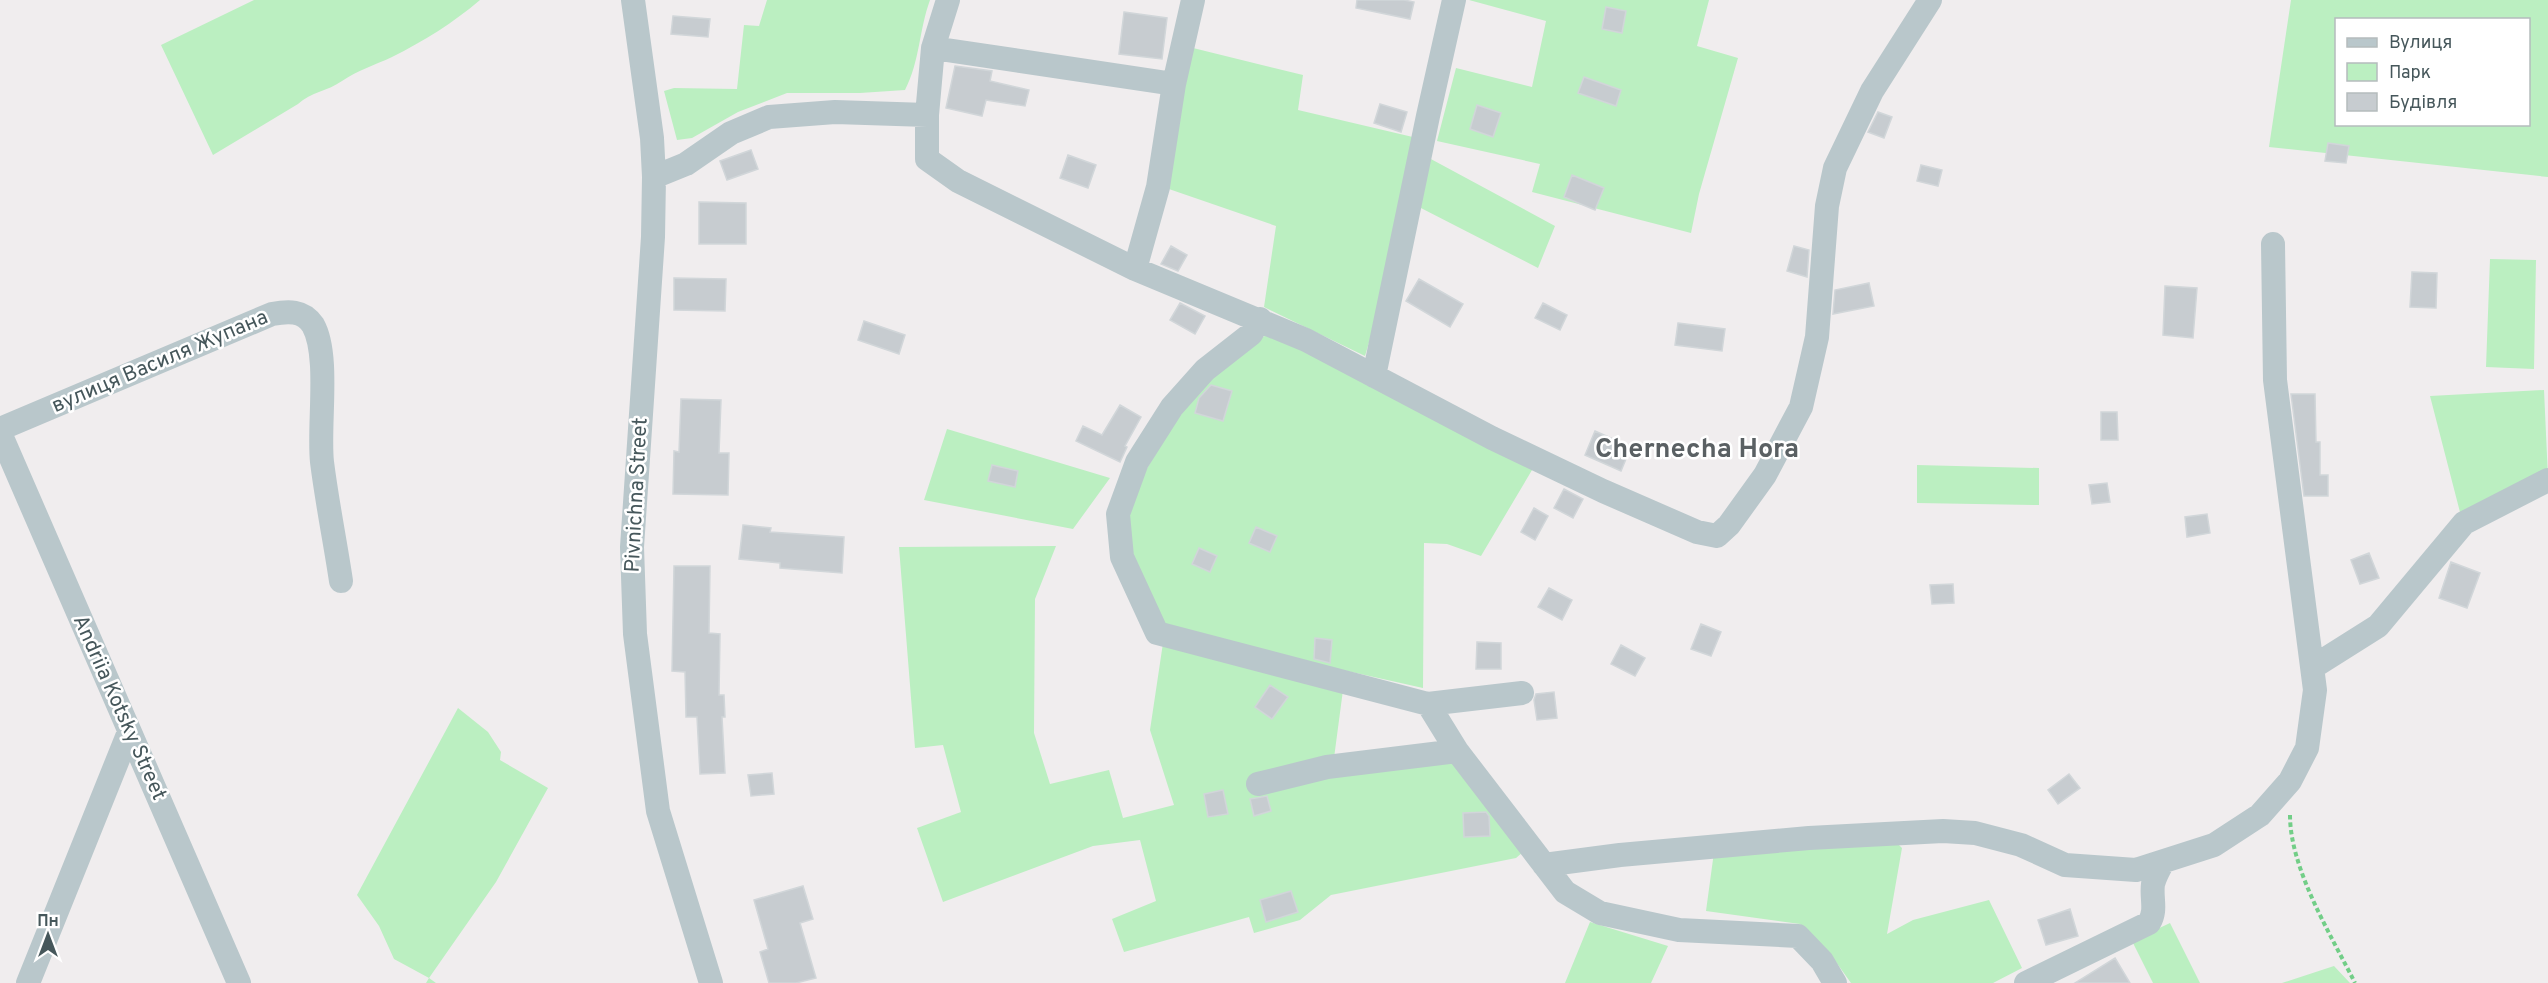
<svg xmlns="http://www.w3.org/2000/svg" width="2548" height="983" viewBox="0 0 2548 983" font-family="Overpass,sans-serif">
	<rect width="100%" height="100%" fill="#f0edee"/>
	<path fill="#bbefc1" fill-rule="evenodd" d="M 254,0 L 480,0 C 453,23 424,41 392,57 C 375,65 358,70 342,81 C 328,91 311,92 298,104 L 213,155 L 161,45 Z
		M 767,0 L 930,0 C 919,30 920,61 905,90 L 860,93 L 787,93 L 738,112 L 692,138 L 677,140 L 664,91 L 674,88 L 737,89 L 744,25 L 759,26 Z
		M 1469,0 L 1709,0 L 1697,46 L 1738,58 L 1699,194 L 1691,233 L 1532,192 L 1540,164 L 1437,141 L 1456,68 L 1532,87 L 1546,21 Z
		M 2291,0 L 2548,0 L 2548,177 L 2269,147 ZM 2336,20 L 2528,20 L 2528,124 L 2336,124 Z
		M 1189,47 L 1303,75 L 1298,110 L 1417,138 L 1375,322 L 1365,356 L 1264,307 L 1276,226 L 1166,188 Z
		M 1429,158 L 1555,226 L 1538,268 L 1417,206 Z
		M 2490,259 L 2536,260 L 2534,369 L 2486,367 Z
		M 1268,334 L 1535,465 L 1481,556 L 1447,544 L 1424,543 L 1423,688 L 1244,648 L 1163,623 L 1129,555 L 1126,515 L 1132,494 L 1189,397 L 1253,343 Z
		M 2544,390 L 2548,478 L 2461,516 L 2430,396 Z
		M 947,429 L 1110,478 L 1073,529 L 924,500 Z
		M 1917,465 L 2039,468 L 2039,505 L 1917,503 Z
		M 1056,546 L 1035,599 L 1034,733 L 1050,784 L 1109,770 L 1123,818 L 1174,805 L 1150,730 L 1163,643 L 1343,690 L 1334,758 L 1450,758 L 1523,852 L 1516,858 L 1331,895 L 1300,920 L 1254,933 L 1249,917 L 1124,952 L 1112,919 L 1156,901 L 1140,840 L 1093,846 L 943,902 L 917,828 L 961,812 L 943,745 L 915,748 L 899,547 Z
		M 458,708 L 488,732 L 501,752 L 500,760 L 548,788 L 496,882 L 429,978 L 436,983 L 426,983 L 429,978 L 394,959 L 379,926 L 357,895 Z
		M 1897,843 L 1902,848 L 1887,934 L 1913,920 L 1989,900 L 2022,968 L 1993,983 L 1851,983 L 1836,962 L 1800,924 L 1706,911 L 1714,852 Z
		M 1590,922 L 1668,946 L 1651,983 L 1565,983 Z
		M 2170,923 L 2200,983 L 2153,983 L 2132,941 Z
		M 2334,966 L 2350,983 L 2282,983 Z"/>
	<path fill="#c7ccd0" stroke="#d1d6d9" stroke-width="1.5" d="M 1357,0 L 1404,0 L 1414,2 L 1410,19 L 1356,8 Z
		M 1606,7 L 1626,11 L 1622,33 L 1602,29 Z
		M 1124,12 L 1167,18 L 1162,59 L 1119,54 Z
		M 673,16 L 710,19 L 708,37 L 671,34 Z
		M 955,66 L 992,71 L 990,81 L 1029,90 L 1025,106 L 986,100 L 982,116 L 946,108 Z
		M 1584,77 L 1621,90 L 1616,106 L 1578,93 Z
		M 1380,104 L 1407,112 L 1401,132 L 1374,123 Z
		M 1477,105 L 1501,113 L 1493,137 L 1470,129 Z
		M 1878,112 L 1892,117 L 1884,138 L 1868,132 Z
		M 2328,143 L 2349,146 L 2346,163 L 2325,161 Z
		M 751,150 L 758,169 L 727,180 L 720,161 Z
		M 1068,155 L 1096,165 L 1088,188 L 1060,178 Z
		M 1921,165 L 1942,170 L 1938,186 L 1917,181 Z
		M 1572,175 L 1604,188 L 1595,210 L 1564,197 Z
		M 699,202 L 746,203 L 746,244 L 699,244 Z
		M 1171,246 L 1187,255 L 1178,271 L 1161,264 Z
		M 1794,246 L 1809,250 L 1807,277 L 1787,271 Z
		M 2412,272 L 2437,273 L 2436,308 L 2410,307 Z
		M 674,278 L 726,279 L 725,311 L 674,310 Z
		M 1419,279 L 1463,304 L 1450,327 L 1406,301 Z
		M 1869,283 L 1874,306 L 1833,314 L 1835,290 Z
		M 2165,286 L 2197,288 L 2193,338 L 2163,335 Z
		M 1180,303 L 1205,316 L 1195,334 L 1170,320 Z
		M 1543,303 L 1567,315 L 1560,330 L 1535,318 Z
		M 864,321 L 905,335 L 899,354 L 858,340 Z
		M 1678,323 L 1725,329 L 1722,351 L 1675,345 Z
		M 1211,385 L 1232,391 L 1223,421 L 1195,413 L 1199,398 Z
		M 2291,394 L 2315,394 L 2316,442 L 2320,442 L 2320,475 L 2328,475 L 2328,496 L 2304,496 Z
		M 681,399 L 721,400 L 719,453 L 729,453 L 728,495 L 673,494 L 674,451 L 679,452 Z
		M 1120,405 L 1141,417 L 1125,446 L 1127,447 L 1120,462 L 1076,441 L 1083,426 L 1102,435 Z
		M 2101,412 L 2117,412 L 2118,440 L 2101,440 Z
		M 1595,431 L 1631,447 L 1621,471 L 1585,455 Z
		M 992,465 L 1018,471 L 1015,487 L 988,481 Z
		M 2107,483 L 2110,502 L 2092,504 L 2089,485 Z
		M 1564,489 L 1583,499 L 1573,518 L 1554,508 Z
		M 1534,508 L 1548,516 L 1535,540 L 1521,532 Z
		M 2207,514 L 2210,533 L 2187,537 L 2185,517 Z
		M 743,525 L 771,528 L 770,532 L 844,537 L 842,573 L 780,568 L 780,563 L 739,559 Z
		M 1256,527 L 1277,536 L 1270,552 L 1249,543 Z
		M 1199,548 L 1217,556 L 1210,572 L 1192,564 Z
		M 2369,553 L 2379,578 L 2360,584 L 2351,560 Z
		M 2451,562 L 2480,573 L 2467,608 L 2439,598 Z
		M 674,566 L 710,566 L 709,633 L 720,634 L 719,695 L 724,695 L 725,717 L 722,717 L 725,773 L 700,774 L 697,717 L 686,717 L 685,672 L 672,671 Z
		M 1953,584 L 1954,603 L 1932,604 L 1930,585 Z
		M 1549,588 L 1572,600 L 1562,620 L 1538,607 Z
		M 1701,624 L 1721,632 L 1711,656 L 1691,649 Z
		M 1315,638 L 1332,640 L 1330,663 L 1314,659 Z
		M 1477,642 L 1501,643 L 1501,669 L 1476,669 Z
		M 1621,645 L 1645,658 L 1635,676 L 1611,664 Z
		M 1270,685 L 1288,697 L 1272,719 L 1255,707 Z
		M 1554,692 L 1557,718 L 1537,720 L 1534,700 L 1536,694 Z
		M 772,773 L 774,794 L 751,796 L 748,775 Z
		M 2069,774 L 2080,788 L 2058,804 L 2048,790 Z
		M 1223,790 L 1228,814 L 1208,817 L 1204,794 Z
		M 1267,796 L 1271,811 L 1254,816 L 1250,799 Z
		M 1486,812 L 1489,816 L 1490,836 L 1464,837 L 1463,813 Z
		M 803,886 L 813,919 L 800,923 L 816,978 L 796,983 L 769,983 L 760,952 L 768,949 L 754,900 Z
		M 1291,891 L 1298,912 L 1266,922 L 1260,900 Z
		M 2070,909 L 2078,936 L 2046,945 L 2038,920 Z
		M 2115,958 L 2130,983 L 2075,983 Z"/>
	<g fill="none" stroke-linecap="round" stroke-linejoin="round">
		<path stroke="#72ce87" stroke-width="4" stroke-dasharray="4.5 3" stroke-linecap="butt" d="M 2290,815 C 2290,869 2331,935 2355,983"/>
		<path stroke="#b9c7cb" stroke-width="24" d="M 633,0 L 652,138 L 654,177 L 653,237 L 632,547 L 635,634 L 658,811 L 711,983
			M 933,48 L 1174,84
			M 927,115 L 927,159 L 958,181 L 1135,269 L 1306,340 L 1492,438 L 1603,491 L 1697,532 L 1717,536 L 1729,525 L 1765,475 L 1801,407 L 1817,337 L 1827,206 L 1835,168 L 1872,91 L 1930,0
			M 654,177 L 686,164 L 731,133 L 769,117 L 835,112 L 927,115 L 933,48 L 948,0
			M 1135,269 L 1158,187 L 1174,84 L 1193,0
			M 1260,319 L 1251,334 L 1205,370 L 1172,407 L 1137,462 L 1118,514 L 1122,557 L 1157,633 L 1428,704 L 1522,693
			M 1374,376 L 1428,116 L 1454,0
			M 0,429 L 272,314 C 288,311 303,310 313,325 C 330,355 318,426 322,462 C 327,502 335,541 341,581
			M 0,433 L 239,983
			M 2313,667 L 2378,626 L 2464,523 L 2548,480
			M 1428,704 L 1457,751 L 1565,892 L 1600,913 L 1679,930 L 1798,936 L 1822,961 L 1835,983
			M 1258,784 L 1327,767 L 1457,751
			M 1544,865 L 1620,855 L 1809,838 L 1943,831 L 1975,833 L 2021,845 L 2065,865 L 2136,870 L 2214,845 L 2260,815 L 2290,781 L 2307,748 L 2315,690 L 2275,380 L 2273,244
			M 28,983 L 129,732
			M 2026,983 L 2149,923 C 2157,910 2151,899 2153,884 C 2155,876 2159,869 2163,862"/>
	</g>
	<g text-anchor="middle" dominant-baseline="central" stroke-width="5" stroke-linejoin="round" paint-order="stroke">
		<g font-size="21" fill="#46575b" stroke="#fff">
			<text transform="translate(160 362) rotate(-23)">вулиця Василя Жупана</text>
			<text transform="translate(637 495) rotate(-87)">Pivnichna Street</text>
			<text transform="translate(119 708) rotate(66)">Andriia Kotsky Street</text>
		</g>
		<g font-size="27" font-weight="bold" fill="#5a6063" stroke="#fff">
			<text x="1697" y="450">Chernecha Hora</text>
		</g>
	</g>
	<rect x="2335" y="18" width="195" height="108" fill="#ffffff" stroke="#b5bcbd" stroke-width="1.5"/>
	<rect x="2347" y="38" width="30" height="9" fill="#b9c7cb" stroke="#b5bcbd" stroke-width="1.5"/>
	<text x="2389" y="48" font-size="18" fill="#46575b">Вулиця</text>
	<rect x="2347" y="63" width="30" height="18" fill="#bbefc1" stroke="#b5bcbd" stroke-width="1.5"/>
	<text x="2389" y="78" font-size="18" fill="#46575b">Парк</text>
	<rect x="2347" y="93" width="30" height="18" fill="#c7ccd0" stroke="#b5bcbd" stroke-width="1.5"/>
	<text x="2389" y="108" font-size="18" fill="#46575b">Будівля</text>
	<g transform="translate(48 935)" stroke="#ffffff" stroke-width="4.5" paint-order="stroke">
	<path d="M0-4.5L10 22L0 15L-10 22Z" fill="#46575b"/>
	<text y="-9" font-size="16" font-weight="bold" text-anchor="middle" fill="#46575b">Пн</text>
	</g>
</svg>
